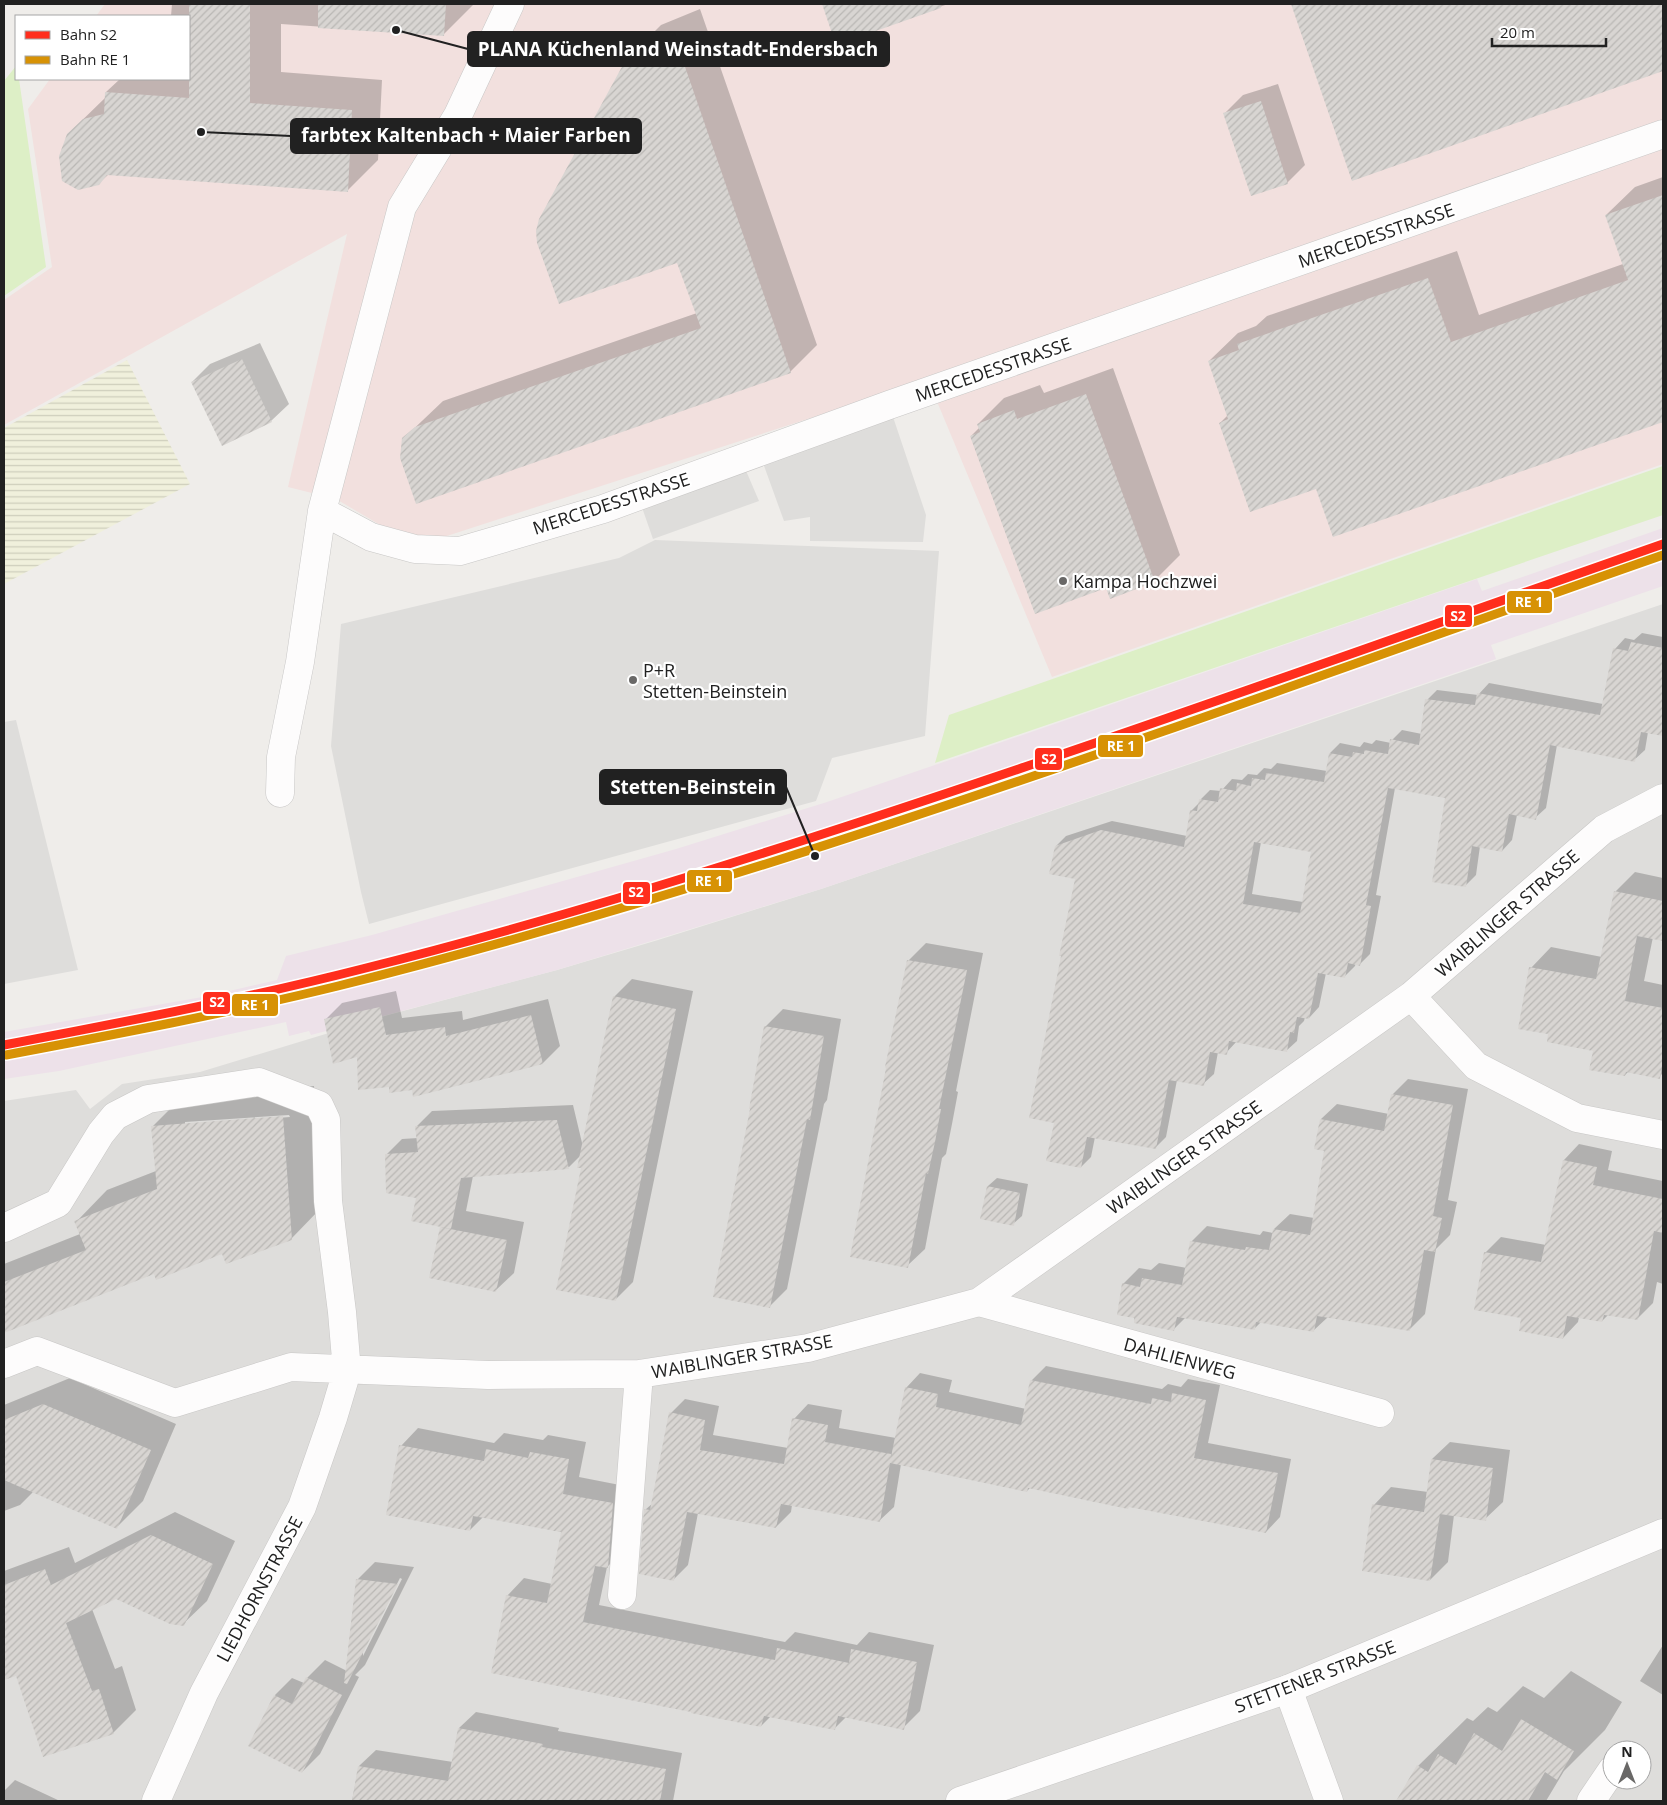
<svg xmlns="http://www.w3.org/2000/svg" width="1667" height="1805" viewBox="0 0 1667 1805" font-family="'Open Sans',sans-serif">
	<defs>
		<pattern id="farmland-rules" width="6" height="5" patternUnits="userSpaceOnUse" patternTransform="scale(1.25)"><rect width="6" height="5" fill="#f0f0dc"/><path d="M0 2.5h6" fill="none" stroke="#cecebc"/></pattern>
		<pattern id="building-hatch" width="6" height="6" patternUnits="userSpaceOnUse" patternTransform="scale(1.25)"><rect width="6" height="6" fill="#d8d5d2"/><path d="M-1 1l2-2M0 6l6-6M5 7l2-2" fill="none" stroke="#b9b7b4"/></pattern>
	</defs>
	<rect width="100%" height="100%" fill="#efedea"/>
	<path fill="#dedddb" fill-rule="evenodd" d="M 889,405 L 926,515 L 923,542 L 810,541 L 810,517 L 784,521 L 759,452 Z
		M 741,459 L 759,501 L 653,539 L 638,496 Z
		M 655,540 L 939,551 L 925,736 L 832,758 L 816,801 L 369,924 L 361,892 L 331,746 L 341,624 L 619,558 Z
		M 1663,604 L 1663,1801 L 4,1801 L 4,1101 L 76,1090 L 90,1109 L 122,1084 L 200,1072 L 388,1015 L 557,970 L 658,940 L 821,889 ZM 1612,1750 L 1642,1750 L 1642,1780 L 1612,1780 Z
		M 16,720 L 78,970 L 4,984 L 4,722 Z"/>
	<path fill="#f2e0de" d="M 105,4 L 1663,4 L 1663,464 L 1052,677 L 928,380 L 416,546 L 336,499 L 288,487 L 347,234 L 4,425 L 4,300 L 52,267 L 28,109 L 50,79 L 189,79 L 189,16 L 96,16 Z"/>
	<path fill="#ede1e9" d="M 1663,528 L 1663,586 L 1491,645 L 1496,659 L 821,889 L 557,970 L 311,1035 L 309,1031 L 289,1036 L 286,1022 L 59,1071 L 4,1079 L 4,1032 L 208,996 L 277,980 L 286,956 L 372,935 L 460,910 L 676,849 L 827,802 L 1477,579 L 1482,591 Z"/>
	<path fill="url(#farmland-rules)" d="M 127,360 L 190,484 L 4,584 L 4,428 Z"/>
	<path fill="#ddefc6" d="M 16,66 L 16,79 L 19,79 L 46,267 L 4,296 L 4,81 Z
		M 1663,466 L 1663,515 L 935,763 L 949,715 Z"/>
	<path fill="#0003" fill-rule="evenodd" d="M 172,4 L 474,4 L 443,35 L 281,24 L 281,72 L 382,80 L 378,160 L 347,191 L 109,174 L 98,184 L 68,134 L 106,97 L 106,92 L 120,79 L 189,79 L 189,16 L 171,16 Z
		M 824,4 L 948,4 L 837,44 Z
		M 1292,4 L 1663,4 L 1663,70 L 1353,180 Z
		M 700,9 L 817,345 L 790,372 L 403,439 L 443,401 L 697,313 L 678,261 L 634,52 L 661,25 Z
		M 1278,84 L 1305,165 L 1287,183 L 1225,113 L 1243,95 Z
		M 1663,177 L 1663,421 L 1333,536 L 1317,487 L 1220,423 L 1228,415 L 1209,361 L 1238,333 L 1256,326 L 1267,316 L 1457,251 L 1479,315 L 1623,264 L 1606,215 L 1635,187 Z
		M 260,343 L 289,404 L 271,421 L 192,382 L 210,364 Z
		M 1113,368 L 1180,555 L 1154,581 L 1107,587 L 971,436 L 979,428 L 978,424 L 1004,398 L 1040,385 L 1044,393 Z
		M 1642,633 L 1663,637 L 1663,735 L 1648,732 L 1645,750 L 1634,760 L 1557,745 L 1546,808 L 1535,818 L 1517,815 L 1512,840 L 1502,851 L 1480,846 L 1476,875 L 1465,886 L 1447,797 L 1395,788 L 1376,895 L 1381,896 L 1370,954 L 1360,964 L 1356,963 L 1355,966 L 1345,976 L 1326,973 L 1319,1007 L 1309,1018 L 1305,1017 L 1304,1021 L 1299,1026 L 1297,1041 L 1286,1051 L 1237,1041 L 1226,1053 L 1218,1052 L 1214,1074 L 1203,1084 L 1177,1080 L 1166,1137 L 1156,1147 L 1095,1137 L 1091,1157 L 1081,1167 L 1055,1122 L 1076,878 L 1056,846 L 1066,836 L 1112,821 L 1187,836 L 1191,811 L 1199,803 L 1200,800 L 1210,790 L 1221,791 L 1232,779 L 1242,780 L 1248,774 L 1257,775 L 1264,768 L 1271,769 L 1277,763 L 1327,771 L 1330,753 L 1340,743 L 1360,747 L 1364,742 L 1372,744 L 1376,740 L 1391,743 L 1392,740 L 1402,730 L 1422,734 L 1427,700 L 1437,690 L 1478,695 L 1489,683 L 1603,704 L 1615,649 L 1625,638 L 1634,640 ZM 1261,842 L 1312,851 L 1303,902 L 1252,894 Z
		M 1635,872 L 1663,878 L 1663,940 L 1653,937 L 1644,981 L 1663,985 L 1663,1073 L 1659,1077 L 1628,1072 L 1625,1075 L 1594,1050 L 1549,1033 L 1531,968 L 1551,947 L 1602,957 L 1615,892 Z
		M 926,943 L 983,953 L 956,1091 L 958,1092 L 952,1124 L 946,1154 L 942,1158 L 925,1249 L 907,1266 L 908,961 Z
		M 632,979 L 693,991 L 633,1282 L 615,1300 L 583,1166 L 581,1155 L 569,1167 L 473,1176 L 466,1211 L 524,1222 L 514,1273 L 496,1290 L 441,1227 L 443,1226 L 417,1197 L 386,1155 L 402,1139 L 418,1138 L 417,1126 L 432,1111 L 573,1105 L 583,1147 L 614,997 Z
		M 396,991 L 402,1018 L 462,1011 L 463,1020 L 548,999 L 560,1046 L 543,1063 L 414,1096 L 413,1089 L 390,1086 L 358,1056 L 325,1020 L 342,1003 Z
		M 783,1009 L 841,1019 L 827,1100 L 824,1104 L 787,1289 L 770,1306 L 752,1108 L 765,1027 Z
		M 1408,1079 L 1468,1089 L 1448,1200 L 1457,1202 L 1450,1235 L 1436,1249 L 1425,1314 L 1409,1330 L 1328,1317 L 1313,1331 L 1261,1322 L 1254,1329 L 1186,1317 L 1174,1329 L 1136,1317 L 1123,1284 L 1139,1268 L 1151,1270 L 1159,1263 L 1187,1268 L 1191,1242 L 1207,1226 L 1260,1235 L 1263,1231 L 1273,1233 L 1274,1229 L 1290,1214 L 1314,1218 L 1326,1150 L 1321,1119 L 1337,1104 L 1389,1114 L 1392,1095 Z
		M 314,1086 L 322,1207 L 291,1239 L 223,1252 L 154,1273 L 4,1332 L 4,1264 L 80,1234 L 76,1222 L 107,1190 L 156,1171 L 153,1126 L 184,1095 ZM 289,1115 L 290,1117 L 185,1125 L 185,1122 Z
		M 1579,1144 L 1612,1151 L 1608,1170 L 1663,1181 L 1663,1284 L 1657,1282 L 1653,1303 L 1637,1319 L 1609,1314 L 1602,1321 L 1579,1317 L 1578,1322 L 1563,1338 L 1523,1317 L 1485,1253 L 1501,1237 L 1546,1245 L 1564,1160 Z
		M 997,1178 L 1028,1184 L 1022,1216 L 1013,1224 L 982,1218 L 988,1186 Z
		M 1046,1366 L 1162,1389 L 1168,1384 L 1181,1387 L 1188,1379 L 1220,1385 L 1208,1443 L 1291,1459 L 1280,1517 L 1266,1532 L 1031,1487 L 1027,1491 L 901,1464 L 894,1507 L 879,1521 L 792,1505 L 791,1512 L 776,1527 L 698,1513 L 688,1565 L 673,1580 L 645,1510 L 653,1503 L 671,1413 L 685,1399 L 719,1406 L 713,1435 L 788,1448 L 794,1419 L 808,1404 L 842,1410 L 839,1428 L 896,1438 L 906,1388 L 920,1373 L 952,1380 L 949,1392 L 1026,1409 L 1031,1381 Z
		M 70,1378 L 176,1424 L 143,1501 L 117,1527 L 33,1492 L 20,1505 L 4,1511 L 4,1405 Z
		M 418,1428 L 494,1443 L 504,1433 L 543,1440 L 548,1435 L 586,1442 L 579,1477 L 630,1487 L 625,1550 L 607,1567 L 599,1605 L 785,1642 L 795,1632 L 857,1645 L 869,1632 L 934,1645 L 920,1711 L 903,1728 L 846,1717 L 834,1729 L 771,1716 L 761,1726 L 507,1596 L 524,1578 L 552,1584 L 562,1532 L 484,1516 L 470,1530 L 401,1446 Z
		M 1450,1442 L 1510,1450 L 1503,1502 L 1485,1519 L 1454,1515 L 1448,1562 L 1430,1580 L 1374,1505 L 1391,1487 L 1428,1492 L 1432,1459 Z
		M 175,1512 L 235,1541 L 207,1601 L 183,1624 L 116,1597 L 92,1609 L 115,1669 L 122,1666 L 136,1710 L 113,1733 L 17,1674 L 4,1679 L 4,1571 L 69,1547 L 75,1563 Z
		M 375,1562 L 414,1567 L 365,1665 L 355,1675 L 359,1677 L 320,1754 L 302,1772 L 275,1695 L 292,1678 L 304,1683 L 307,1678 L 325,1660 L 347,1671 L 357,1580 ZM 400,1578 L 402,1579 L 363,1656 L 363,1651 Z
		M 1663,1645 L 1663,1695 L 1640,1681 Z
		M 1571,1671 L 1622,1702 L 1605,1730 L 1564,1771 L 1546,1801 L 1398,1801 L 1418,1766 L 1467,1718 L 1473,1721 L 1488,1707 L 1497,1712 L 1523,1686 L 1544,1698 Z
		M 476,1712 L 559,1728 L 558,1731 L 682,1753 L 673,1801 L 352,1801 L 359,1766 L 376,1750 L 453,1762 L 459,1728 Z
		M 15,1780 L 60,1801 L 4,1801 L 4,1791 Z"/>
	<path fill="url(#building-hatch)" fill-rule="evenodd" d="M 189,4 L 250,4 L 250,103 L 352,110 L 348,192 L 107,175 L 99,185 L 78,190 L 62,181 L 59,156 L 67,134 L 83,119 L 104,114 L 105,92 L 189,98 Z
		M 318,4 L 446,4 L 444,36 L 318,28 Z
		M 822,4 L 940,4 L 941,8 L 836,45 Z
		M 1291,4 L 1663,4 L 1663,71 L 1352,181 Z
		M 674,35 L 791,373 L 416,504 L 400,458 L 402,438 L 415,427 L 701,328 L 677,263 L 559,304 L 537,243 L 536,231 L 539,219 L 624,63 L 633,51 Z
		M 1261,101 L 1288,184 L 1251,196 L 1223,113 Z
		M 1663,195 L 1663,422 L 1333,537 L 1316,489 L 1250,512 L 1219,423 L 1228,419 L 1208,361 L 1239,350 L 1237,344 L 1428,278 L 1451,342 L 1628,280 L 1605,215 Z
		M 242,359 L 272,422 L 222,446 L 191,382 Z
		M 1086,394 L 1155,582 L 1110,599 L 1106,588 L 1035,614 L 970,436 L 980,432 L 977,424 L 1014,410 L 1017,419 Z
		M 1631,642 L 1663,648 L 1663,736 L 1641,732 L 1635,762 L 1550,745 L 1536,820 L 1509,814 L 1502,852 L 1472,846 L 1466,887 L 1432,882 L 1445,798 L 1388,788 L 1366,905 L 1371,906 L 1360,966 L 1348,963 L 1345,978 L 1318,973 L 1309,1019 L 1297,1017 L 1294,1033 L 1290,1032 L 1287,1052 L 1229,1041 L 1227,1055 L 1210,1052 L 1204,1086 L 1169,1080 L 1156,1149 L 1087,1137 L 1081,1168 L 1046,1161 L 1054,1123 L 1029,1118 L 1061,956 L 1059,956 L 1075,879 L 1049,874 L 1055,846 L 1101,830 L 1184,847 L 1190,810 L 1197,811 L 1199,799 L 1218,802 L 1220,788 L 1236,791 L 1237,783 L 1251,786 L 1252,778 L 1265,780 L 1266,773 L 1324,782 L 1329,753 L 1352,757 L 1353,752 L 1364,754 L 1364,750 L 1388,754 L 1390,739 L 1419,745 L 1425,699 L 1475,705 L 1477,693 L 1600,715 L 1613,648 L 1628,651 ZM 1254,842 L 1311,852 L 1300,913 L 1243,904 Z
		M 1614,891 L 1663,901 L 1663,941 L 1637,936 L 1625,1001 L 1663,1008 L 1663,1059 L 1660,1079 L 1626,1072 L 1625,1076 L 1589,1070 L 1593,1051 L 1547,1042 L 1548,1034 L 1518,1029 L 1529,967 L 1596,979 Z
		M 907,960 L 967,970 L 939,1109 L 941,1109 L 935,1142 L 928,1174 L 926,1173 L 908,1268 L 850,1257 L 886,1068 L 885,1067 Z
		M 613,996 L 676,1009 L 616,1301 L 556,1290 L 581,1168 L 577,1168 Z
		M 380,1007 L 386,1035 L 445,1027 L 446,1036 L 531,1015 L 543,1064 L 413,1097 L 412,1090 L 389,1093 L 389,1087 L 358,1090 L 357,1057 L 333,1064 L 324,1019 Z
		M 764,1026 L 824,1036 L 810,1120 L 807,1119 L 770,1308 L 713,1297 L 750,1109 L 749,1109 Z
		M 1391,1094 L 1453,1105 L 1433,1216 L 1442,1218 L 1435,1252 L 1424,1250 L 1410,1331 L 1317,1316 L 1314,1332 L 1256,1322 L 1255,1330 L 1177,1317 L 1174,1331 L 1134,1323 L 1134,1318 L 1117,1315 L 1122,1283 L 1140,1287 L 1142,1278 L 1182,1285 L 1190,1241 L 1245,1250 L 1246,1247 L 1269,1250 L 1273,1229 L 1310,1235 L 1324,1151 L 1314,1149 L 1320,1119 L 1384,1131 Z
		M 283,1116 L 292,1240 L 226,1264 L 222,1254 L 156,1280 L 154,1274 L 4,1333 L 4,1282 L 86,1250 L 74,1221 L 157,1189 L 151,1126 Z
		M 557,1120 L 569,1169 L 461,1178 L 451,1229 L 411,1221 L 416,1198 L 386,1193 L 385,1154 L 418,1152 L 415,1126 Z
		M 1563,1160 L 1597,1167 L 1593,1185 L 1663,1199 L 1663,1233 L 1654,1231 L 1638,1320 L 1604,1315 L 1602,1322 L 1567,1316 L 1563,1339 L 1519,1331 L 1521,1318 L 1474,1310 L 1484,1252 L 1541,1262 Z
		M 987,1186 L 1020,1193 L 1014,1226 L 980,1219 Z
		M 440,1227 L 507,1240 L 496,1292 L 429,1278 Z
		M 1030,1380 L 1151,1404 L 1152,1398 L 1171,1402 L 1172,1393 L 1206,1400 L 1194,1458 L 1278,1473 L 1266,1533 L 1129,1507 L 1128,1509 L 1028,1488 L 1027,1492 L 890,1463 L 880,1522 L 781,1504 L 776,1528 L 687,1512 L 674,1581 L 639,1574 L 644,1509 L 650,1510 L 669,1412 L 705,1420 L 700,1450 L 784,1464 L 792,1418 L 828,1425 L 825,1442 L 891,1454 L 891,1457 L 905,1387 L 938,1394 L 936,1407 L 1021,1425 Z
		M 43,1404 L 151,1450 L 117,1529 L 4,1480 L 4,1420 Z
		M 399,1445 L 484,1461 L 486,1449 L 528,1458 L 530,1452 L 569,1459 L 563,1494 L 613,1503 L 608,1568 L 595,1566 L 583,1622 L 775,1660 L 777,1648 L 849,1663 L 851,1649 L 917,1662 L 904,1730 L 838,1716 L 835,1730 L 764,1716 L 761,1727 L 691,1713 L 691,1712 L 491,1673 L 506,1595 L 547,1603 L 561,1532 L 473,1516 L 470,1531 L 386,1515 Z
		M 1431,1459 L 1493,1468 L 1486,1521 L 1440,1514 L 1430,1581 L 1362,1571 L 1372,1504 L 1424,1512 Z
		M 151,1535 L 213,1564 L 184,1626 L 170,1624 L 116,1599 L 66,1623 L 92,1691 L 99,1689 L 114,1734 L 43,1757 L 16,1676 L 4,1680 L 4,1585 L 45,1569 L 51,1585 Z
		M 356,1579 L 398,1584 L 347,1684 L 344,1683 Z
		M 306,1677 L 342,1695 L 302,1773 L 248,1746 L 274,1695 L 292,1704 Z
		M 1521,1719 L 1574,1751 L 1557,1780 L 1545,1772 L 1528,1801 L 1396,1801 L 1417,1765 L 1428,1772 L 1438,1754 L 1456,1765 L 1474,1733 L 1502,1751 Z
		M 458,1728 L 543,1744 L 542,1747 L 666,1769 L 660,1801 L 352,1801 L 358,1766 L 448,1781 Z"/>
	<g fill="none" stroke-linecap="round" stroke-linejoin="round">
		<defs>
			<path id="minor" d="M 322,511 L 371,537 L 415,549 L 460,551 L 603,509 L 889,405 L 1663,134
				M 280,793 L 281,757 L 300,662 L 322,511 L 402,207 L 458,115 L 510,4
				M 1411,996 L 1476,1066 L 1577,1118 L 1663,1135
				M 4,1228 L 58,1203 L 101,1133 L 115,1116 L 148,1099 L 259,1082 L 319,1105 L 326,1120 L 328,1201 L 342,1312 L 347,1371 L 333,1418 L 302,1507 L 204,1693 L 156,1801
				M 979,1302 L 1380,1413
				M 4,1364 L 37,1351 L 175,1403 L 291,1367 L 488,1375 L 639,1374 L 808,1348 L 979,1302 L 1411,996 L 1604,829 L 1663,798
				M 622,1595 L 639,1374
				M 1288,1689 L 1329,1801
				M 1591,1801 L 1612,1770"/>
			<path id="tertiary" d="M 960,1801 L 1288,1689 L 1663,1533"/>
		</defs>
		<use href="#minor" stroke="#c8c7c6" stroke-width="29"/>
		<use href="#tertiary" stroke="#c8c7c6" stroke-width="29"/>
		<use href="#minor" stroke="#fdfcfc" stroke-width="28"/>
		<use href="#tertiary" stroke="#fdfcfc" stroke-width="28"/>
		<defs>
			<path id="rail-1" d="M 4,1045 C 124,1022 244,999 362,969 C 534,926 704,873 872,818 C 1137,731 1400,636 1663,544"/>
			<path id="rail-2" d="M 6,1055 C 117,1034 228,1013 338,986 C 789,873 1226,708 1663,555"/>
		</defs>
		<use href="#rail-1" stroke="#fff" stroke-width="12"/>
		<use href="#rail-2" stroke="#fff" stroke-width="12"/>
		<use href="#rail-1" stroke="#ff2e1d" stroke-width="9"/>
		<use href="#rail-2" stroke="#d79205" stroke-width="9"/>
	</g>
	<g fill="#696867" stroke="#fff" stroke-width="2">
		<circle cx="1063" cy="581" r="5"/>
		<circle cx="633" cy="680" r="5"/>
	</g>
	<g text-anchor="middle" dominant-baseline="central" stroke-width="4.5" stroke-linejoin="round" paint-order="stroke">
		<g font-size="18" fill="#212121" stroke="#fff">
			<text transform="translate(1376 235) rotate(-19)">MERCEDESSTRASSE</text>
			<text transform="translate(993 369) rotate(-19)">MERCEDESSTRASSE</text>
			<text transform="translate(611 503) rotate(-18)">MERCEDESSTRASSE</text>
			<text transform="translate(1507 913) rotate(-41)">WAIBLINGER STRASSE</text>
			<text transform="translate(1184 1157) rotate(-35)">WAIBLINGER STRASSE</text>
			<text transform="translate(742 1356) rotate(-10)">WAIBLINGER STRASSE</text>
			<text transform="translate(1180 1358) rotate(15)">DAHLIENWEG</text>
			<text transform="translate(259 1589) rotate(-62)">LIEDHORNSTRASSE</text>
			<text transform="translate(1315 1676) rotate(-21)">STETTENER STRASSE</text>
		</g>
		<g font-size="18" fill="#212121" stroke="#fff" text-anchor="start">
			<text x="1073" y="581">Kampa Hochzwei</text>
			<text x="643" y="670">P+R<tspan x="643" dy="21">Stetten-Beinstein</tspan></text>
		</g>
	</g>
	<path fill="none" stroke="#212121" stroke-width="2" d="M396 30L468 49M201 132L291 136M815 856L786 787"/>
	<g fill="#212121" stroke="#fff" stroke-width="2">
		<circle cx="396" cy="30" r="5"/>
		<circle cx="201" cy="132" r="5"/>
		<circle cx="815" cy="856" r="5"/>
	</g>
	<g fill="#212121" stroke="#212121" stroke-width="2">
		<rect x="468" y="32" width="421" height="34" rx="5"/>
		<rect x="291" y="119" width="350" height="34" rx="5"/>
		<rect x="600" y="770" width="186" height="34" rx="5"/>
	</g>
	<g font-size="19" text-anchor="middle" font-weight="bold" fill="#fff">
		<text x="678" y="56">PLANA Küchenland Weinstadt-Endersbach</text>
		<text x="466" y="142">farbtex Kaltenbach + Maier Farben</text>
		<text x="693" y="794">Stetten-Beinstein</text>
	</g>
	<g stroke="#fff" stroke-width="2">
		<rect x="1506" y="590" width="47" height="24" rx="5" fill="#d79205"/>
		<rect x="1444" y="604" width="29" height="24" rx="5" fill="#ff2e1d"/>
		<rect x="1097" y="734" width="47" height="24" rx="5" fill="#d79205"/>
		<rect x="1034" y="747" width="29" height="24" rx="5" fill="#ff2e1d"/>
		<rect x="686" y="869" width="47" height="24" rx="5" fill="#d79205"/>
		<rect x="622" y="881" width="29" height="24" rx="5" fill="#ff2e1d"/>
		<rect x="202" y="991" width="29" height="24" rx="5" fill="#ff2e1d"/>
		<rect x="231" y="993" width="48" height="24" rx="5" fill="#d79205"/>
	</g>
	<g font-size="14" text-anchor="middle" font-weight="bold" fill="#fff">
		<text x="1529" y="607">RE 1</text>
		<text x="1458" y="621">S2</text>
		<text x="1121" y="751">RE 1</text>
		<text x="1049" y="764">S2</text>
		<text x="709" y="886">RE 1</text>
		<text x="636" y="897">S2</text>
		<text x="217" y="1007">S2</text>
		<text x="255" y="1010">RE 1</text>
	</g>
	<rect width="1667" height="1805" fill="none" stroke="#212121" stroke-width="10"/>
	<rect x="15" y="15" width="175" height="65" fill="#ffffff" stroke="#a6a6a6"/>
	<rect x="25" y="31" width="25" height="8" fill="#ff2e1d" stroke="#a6a6a6"/>
	<text x="60" y="40" font-size="15" fill="#212121">Bahn S2</text>
	<rect x="25" y="56" width="25" height="8" fill="#d79205" stroke="#a6a6a6"/>
	<text x="60" y="65" font-size="15" fill="#212121">Bahn RE 1</text>
	<g transform="translate(1627 1765)"><circle r="24" fill="#ffffff" stroke="#a6a6a6"/>
	<path d="M0-4L9 19L0 12L-9 19Z" fill="#696867"/>
	<text y="-8" font-size="14" font-weight="bold" text-anchor="middle" fill="#212121">N</text>
	</g>
	<path d="M1492 38v8h114v-8" fill="none" stroke="#212121" stroke-width="2.5"/>
	<text x="1500" y="38" font-size="15" fill="#212121" stroke="#ffffff" stroke-width="4" paint-order="stroke">20 m</text>
</svg>
